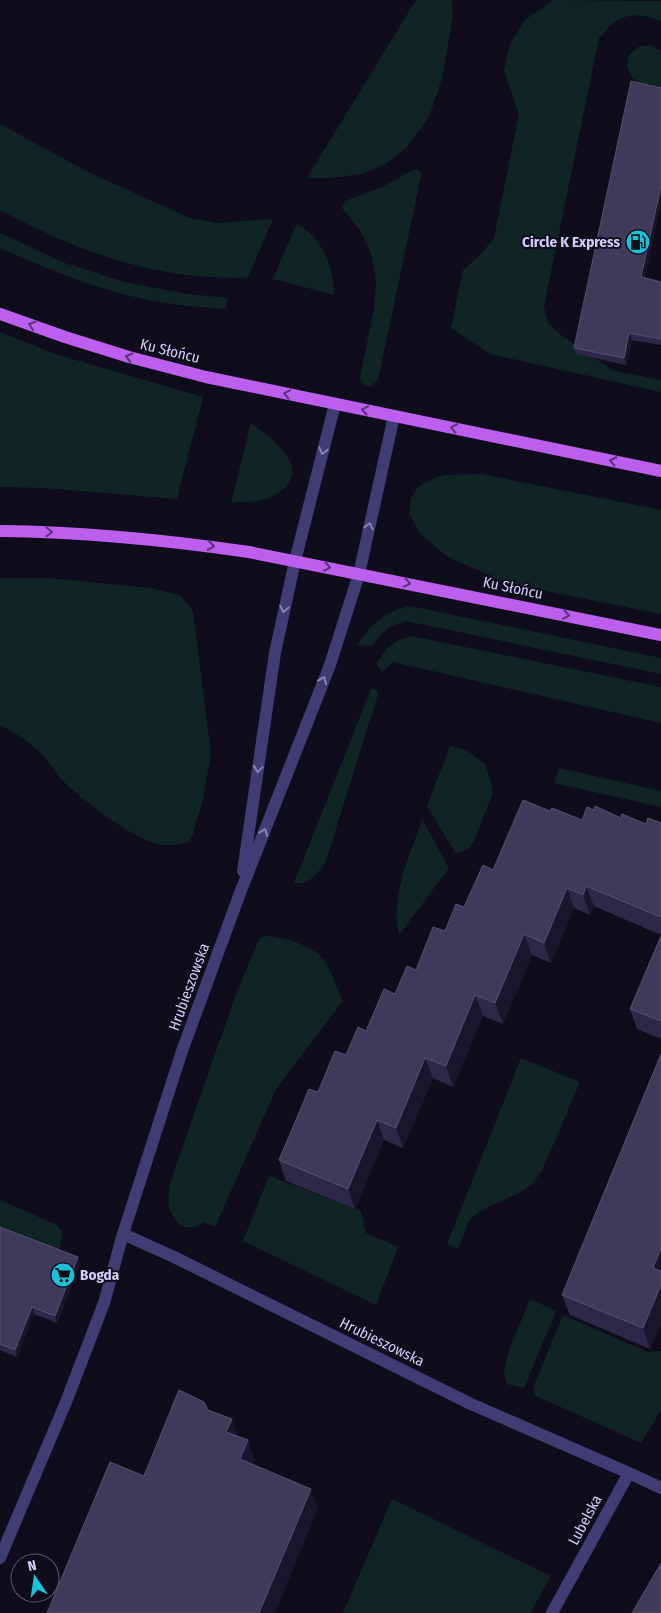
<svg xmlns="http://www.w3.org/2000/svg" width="661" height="1613" viewBox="0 0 661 1613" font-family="'Fira Sans Condensed',sans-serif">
	<rect width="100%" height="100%" fill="#0f0d1b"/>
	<path fill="#112424" d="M 416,0 L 452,0 L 453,16 L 442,78 L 429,117 L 406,148 L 387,163 L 362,174 L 331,178 L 307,178 Z
		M 553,0 L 661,1 L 661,22 C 648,14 628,13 616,21 C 609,26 604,33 599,38 L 544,306 L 548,323 L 561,335 L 614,371 L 661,380 L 661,392 L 490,354 L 451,328 L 463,270 L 480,255 L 494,238 L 519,114 L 504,71 L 510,44 L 525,20 Z
		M 650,45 L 661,52 L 661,97 L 632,78 L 627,67 L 629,55 L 638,47 Z
		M 0,124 L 90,173 L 190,218 L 216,223 L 273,219 L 248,277 C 236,279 223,277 210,277 C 135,273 66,245 0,210 Z
		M 416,169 L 420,171 L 421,176 L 378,380 L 370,387 C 364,386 362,383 360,378 L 374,309 L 376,282 L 372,256 L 360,230 L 342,208 L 345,201 L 382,187 L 413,170 Z
		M 297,223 C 323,240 333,264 334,295 L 273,279 Z
		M 0,233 L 65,263 L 124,282 L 188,294 L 228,298 L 225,309 C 199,307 174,305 149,300 C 97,290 48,269 0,248 Z
		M 0,332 L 55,354 L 203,397 L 177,499 L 44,488 L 0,487 Z
		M 251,423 C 264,432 279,444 288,458 C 300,476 284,494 266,499 C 255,502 243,502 231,503 Z
		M 481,474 L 661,510 L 661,614 L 507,583 L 448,557 L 420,534 L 409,513 L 411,498 L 418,487 L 432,479 L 444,475 Z
		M 0,578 L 49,578 L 151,588 L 180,595 L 193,611 L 211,754 L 203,799 L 193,834 L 189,842 C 180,844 171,846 162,845 C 133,840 81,799 60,778 C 55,772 51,765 46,759 C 33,744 18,734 0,725 Z
		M 410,606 L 661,658 L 661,674 L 406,621 C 388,626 383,631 372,646 L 357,645 C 373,622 383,613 410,606 Z
		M 411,636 L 661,687 L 661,723 L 393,662 L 382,672 L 376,664 C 388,647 390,642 411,636 Z
		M 371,689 L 377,690 L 378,694 L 326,861 C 319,872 309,886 294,883 Z
		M 450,746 L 466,750 L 485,764 L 492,785 L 492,795 L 474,841 L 467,850 L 456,854 L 427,806 Z
		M 559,768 L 661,791 L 661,807 L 554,783 Z
		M 422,819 L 449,868 L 399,935 C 390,896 410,856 422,819 Z
		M 269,936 C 287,938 314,946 325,961 C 332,973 337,988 343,1001 L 276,1089 L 215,1227 L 204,1222 C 189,1233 177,1227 170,1210 C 167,1202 169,1192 170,1183 L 236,994 L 260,937 Z
		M 521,1058 L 580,1082 L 542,1171 L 532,1184 L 519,1193 L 488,1207 L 473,1216 L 469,1221 L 458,1249 L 447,1244 Z
		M 269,1176 L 361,1211 L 366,1233 L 398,1247 L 376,1305 L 243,1241 Z
		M 0,1200 L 57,1225 L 62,1233 L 60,1252 L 0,1227 Z
		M 530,1299 L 556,1311 L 524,1388 L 507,1384 L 504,1373 L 508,1353 Z
		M 563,1315 L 648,1352 L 661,1351 L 661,1410 L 641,1443 L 534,1395 L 533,1388 Z
		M 392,1499 L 551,1576 L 530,1613 L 343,1613 Z"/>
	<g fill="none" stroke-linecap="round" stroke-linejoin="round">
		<path stroke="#403d75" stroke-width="12" d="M 243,871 L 275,653 L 295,561 L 335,404
			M 123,1234 L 174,1257 L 471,1404 L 629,1473
			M 0,1558 L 66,1402 L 104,1303 L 123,1234 L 182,1051 L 240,893 L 330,665 L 359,574 L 394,416
			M 552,1613 L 629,1473 L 661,1488"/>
		<path stroke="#bc5eee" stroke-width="12" d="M 0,314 L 65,337 L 129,357 L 206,377 L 661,471
			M 0,531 C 84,532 166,540 249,552 L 661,635"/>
	</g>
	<path fill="#2e2747" d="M 645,278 L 661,282 L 661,345 L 632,340 L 626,365 L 576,354 L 574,348 Z
		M 594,810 L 646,824 L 661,823 L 661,935 L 594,906 L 590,915 L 574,908 L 551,963 L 532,955 L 503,1024 L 483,1016 L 453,1087 L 433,1078 L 403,1148 L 384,1140 L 355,1209 L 286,1181 L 279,1160 L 318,1092 L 346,1055 L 416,970 L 445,931 L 493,870 L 550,811 L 582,820 Z
		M 661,936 L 661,1039 L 637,1029 L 630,1009 Z
		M 661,1054 L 661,1324 L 650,1349 L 570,1315 L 562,1295 Z
		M 0,1227 L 78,1257 L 80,1264 L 57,1323 L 34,1314 L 17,1357 L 0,1350 Z"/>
	<path fill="#1a152d" d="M 661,186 L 661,203 L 644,284 L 641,277 Z
		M 629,333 L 632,340 L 626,365 L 624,358 Z
		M 586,886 L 594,906 L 590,915 L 583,895 Z
		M 567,888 L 574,908 L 551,963 L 544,943 Z
		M 524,934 L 532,955 L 503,1024 L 495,1003 Z
		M 475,995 L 483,1016 L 453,1087 L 446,1066 Z
		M 425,1058 L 433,1078 L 403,1148 L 396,1128 Z
		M 377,1120 L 384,1140 L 355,1209 L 348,1189 Z
		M 661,1248 L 661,1324 L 650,1349 L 643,1328 L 653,1268 Z
		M 78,1257 L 80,1264 L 57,1323 L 55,1316 Z
		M 32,1307 L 34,1314 L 17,1357 L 15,1350 Z
		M 232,1419 L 239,1439 L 226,1432 Z
		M 248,1440 L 255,1460 L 247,1479 L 240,1459 Z
		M 311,1489 L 318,1509 L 275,1613 L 259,1613 Z"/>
	<path fill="#40395a" stroke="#575073" d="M 631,81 L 661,88 L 661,186 L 641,277 L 661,282 L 661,339 L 629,333 L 624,358 L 574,348 Z
		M 523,800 L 550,811 L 552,808 L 582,820 L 587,807 L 594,810 L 595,806 L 621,818 L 622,814 L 646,824 L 648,818 L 661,823 L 661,917 L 586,886 L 583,895 L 567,888 L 544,943 L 524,934 L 495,1003 L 475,995 L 446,1066 L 425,1058 L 396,1128 L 377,1120 L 348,1189 L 279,1160 L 309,1089 L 318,1092 L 335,1051 L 346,1055 L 358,1027 L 366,1031 L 384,989 L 395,994 L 407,966 L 416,970 L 433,927 L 445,931 L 456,904 L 464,907 L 483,865 L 493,870 Z
		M 661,936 L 661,1021 L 630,1009 Z
		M 661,1054 L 661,1248 L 653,1268 L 661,1271 L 661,1285 L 643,1328 L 562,1295 Z
		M 0,1227 L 78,1257 L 55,1316 L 32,1307 L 15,1350 L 0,1344 Z
		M 179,1390 L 204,1402 L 208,1410 L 232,1419 L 226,1432 L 248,1440 L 240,1459 L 311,1489 L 259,1613 L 47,1613 L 110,1462 L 144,1476 Z
		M 661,1563 L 661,1613 L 632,1613 Z"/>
	<defs><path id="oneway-chevron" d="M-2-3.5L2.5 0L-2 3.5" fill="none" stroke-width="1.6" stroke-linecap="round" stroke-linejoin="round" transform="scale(1.25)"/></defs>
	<g stroke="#5d317a">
		<use href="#oneway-chevron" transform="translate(32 325) rotate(-161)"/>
		<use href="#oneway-chevron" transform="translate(129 357) rotate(-164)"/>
		<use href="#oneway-chevron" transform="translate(287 394) rotate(-169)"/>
		<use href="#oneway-chevron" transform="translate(365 410) rotate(-169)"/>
		<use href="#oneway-chevron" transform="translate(454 428) rotate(-168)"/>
		<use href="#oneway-chevron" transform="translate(613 461) rotate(-168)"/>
		<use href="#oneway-chevron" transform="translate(49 532) rotate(2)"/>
		<use href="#oneway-chevron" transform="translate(211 546) rotate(8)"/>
		<use href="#oneway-chevron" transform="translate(327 567) rotate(11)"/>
		<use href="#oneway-chevron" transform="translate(407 583) rotate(11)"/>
		<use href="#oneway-chevron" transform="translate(566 615) rotate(11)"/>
	</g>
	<g stroke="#8984b8">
		<use href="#oneway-chevron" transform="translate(323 451) rotate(104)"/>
		<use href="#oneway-chevron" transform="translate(369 526) rotate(-77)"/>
		<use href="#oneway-chevron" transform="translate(284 609) rotate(102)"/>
		<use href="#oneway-chevron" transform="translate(323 680) rotate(-68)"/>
		<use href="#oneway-chevron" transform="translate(258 769) rotate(98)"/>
		<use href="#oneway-chevron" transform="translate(264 832) rotate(-69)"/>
	</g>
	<defs>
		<symbol id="fuel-disc" viewBox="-11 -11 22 22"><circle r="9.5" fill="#17c2da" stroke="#0f0d1b"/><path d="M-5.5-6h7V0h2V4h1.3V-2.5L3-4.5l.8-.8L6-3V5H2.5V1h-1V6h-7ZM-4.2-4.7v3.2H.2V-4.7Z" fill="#111"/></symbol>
		<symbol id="supermarket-disc" viewBox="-11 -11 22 22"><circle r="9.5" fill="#17c2da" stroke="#0f0d1b"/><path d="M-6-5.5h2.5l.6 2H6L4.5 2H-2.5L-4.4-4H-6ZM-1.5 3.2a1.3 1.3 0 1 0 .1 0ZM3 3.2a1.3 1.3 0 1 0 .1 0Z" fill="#111"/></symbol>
	</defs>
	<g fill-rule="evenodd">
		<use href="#fuel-disc" x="624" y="228" width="28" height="28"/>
		<use href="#supermarket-disc" x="49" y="1261" width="28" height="28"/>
	</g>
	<g text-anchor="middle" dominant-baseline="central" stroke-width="4" stroke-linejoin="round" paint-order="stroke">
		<g font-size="15" font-weight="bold" fill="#d2ccfa" stroke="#0f0d1b" text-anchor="end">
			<text x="620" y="242">Circle K Express</text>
			<text x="80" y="1275" text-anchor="start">Bogda</text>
		</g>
		<g font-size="15" fill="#d2ccfa" stroke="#0f0d1b">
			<text transform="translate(170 351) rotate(14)">Ku Słońcu</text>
			<text transform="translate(513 588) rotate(12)">Ku Słońcu</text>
			<text transform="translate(189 987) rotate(-70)">Hrubieszowska</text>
			<text transform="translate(382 1342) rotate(26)">Hrubieszowska</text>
			<text transform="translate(585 1520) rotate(-62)">Lubelska</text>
		</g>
	</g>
	<g transform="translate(35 1578) rotate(347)"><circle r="24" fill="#0f0d1b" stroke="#5d5974"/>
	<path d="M0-4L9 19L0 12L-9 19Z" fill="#17c2da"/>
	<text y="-8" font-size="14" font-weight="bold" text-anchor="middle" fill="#d2ccfa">N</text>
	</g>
</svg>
